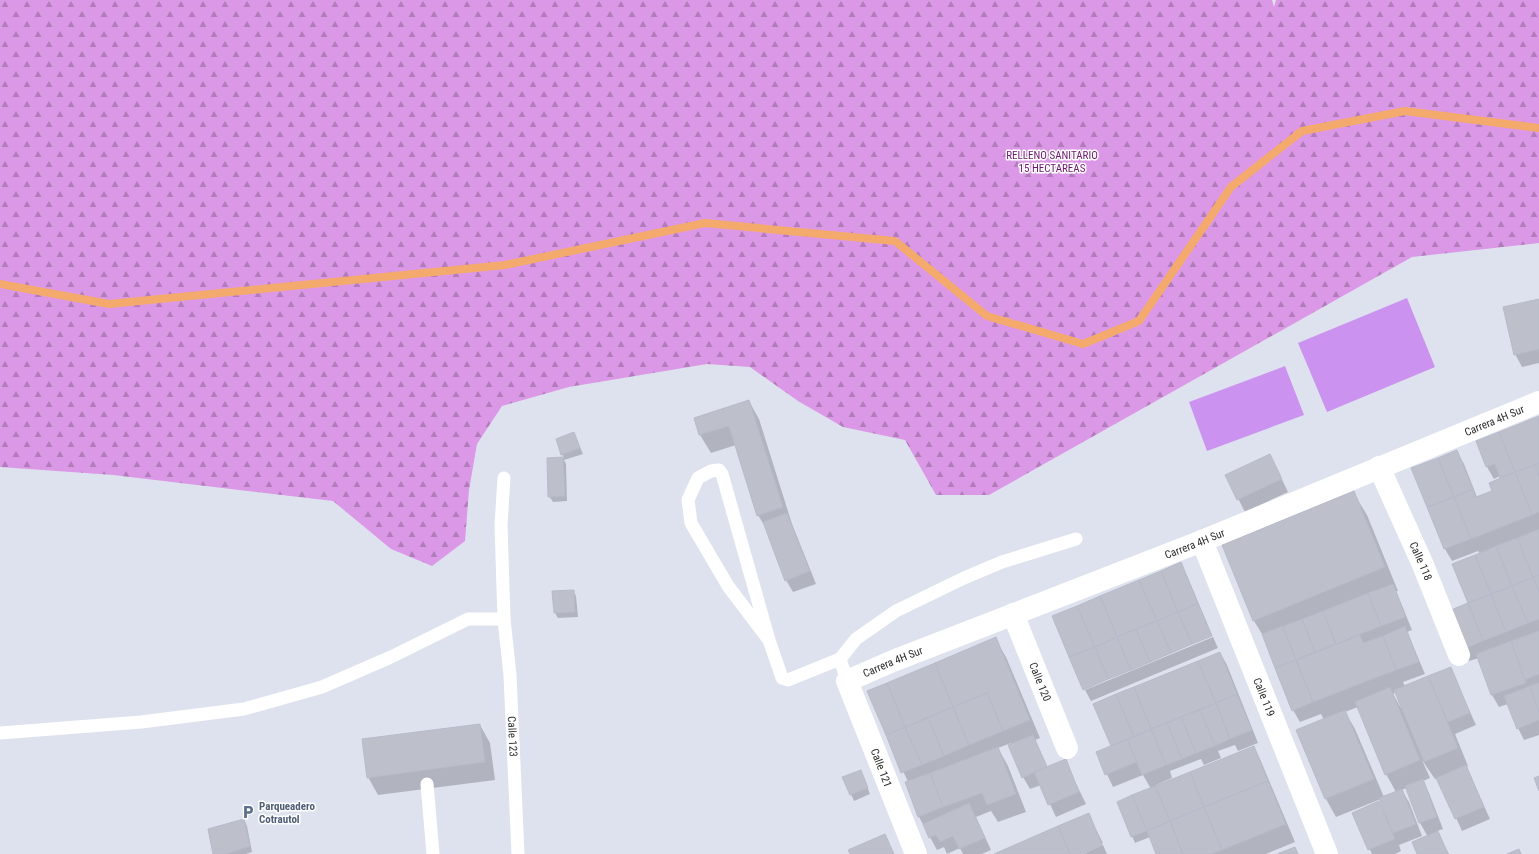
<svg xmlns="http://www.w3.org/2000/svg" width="1539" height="854" viewBox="0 0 1539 854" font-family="'Roboto Condensed',sans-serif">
	<defs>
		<pattern id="forest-firs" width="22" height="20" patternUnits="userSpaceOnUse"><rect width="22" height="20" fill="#db98e7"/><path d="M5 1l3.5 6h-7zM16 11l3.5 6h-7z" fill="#b27cbb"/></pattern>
	</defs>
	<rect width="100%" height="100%" fill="#dee2ee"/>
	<path fill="url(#forest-firs)" d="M 0,0 L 1272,0 L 1274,7 L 1276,0 L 1539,0 L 1539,243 L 1412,257 L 989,495 L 936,495 L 905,440 L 843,427 L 798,401 L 750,367 L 707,364 L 569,387 L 502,406 L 477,444 L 469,490 L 465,541 L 432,566 L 391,549 L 333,501 L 113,475 L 0,467 Z"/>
	<path fill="#cb93ef" d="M 1407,298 L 1435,367 L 1327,412 L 1298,343 Z
		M 1285,366 L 1304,415 L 1207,451 L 1189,402 Z"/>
	<path fill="#0003" fill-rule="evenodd" d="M 1539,300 L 1539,363 L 1522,367 L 1515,354 Z
		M 749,401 L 759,419 L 792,524 L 816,584 L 793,592 L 786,580 L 767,530 L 758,515 L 736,445 L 711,453 L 700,435 L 695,418 Z
		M 1539,417 L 1539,735 L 1524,740 L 1518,728 L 1508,704 L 1499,707 L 1492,695 L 1479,658 L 1469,661 L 1462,649 L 1469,604 L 1480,554 L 1478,551 L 1452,561 L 1445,549 L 1413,469 L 1457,452 L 1464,464 L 1477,497 L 1493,491 L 1501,479 L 1500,476 L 1494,479 L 1487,467 L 1477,442 Z
		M 574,433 L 583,454 L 564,460 L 566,464 L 567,501 L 553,502 L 549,496 L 548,459 L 564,458 L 562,454 Z
		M 1276,467 L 1288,492 L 1245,512 L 1226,475 Z
		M 1353,492 L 1367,515 L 1398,591 L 1396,591 L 1412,630 L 1407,632 L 1425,674 L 1403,682 L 1405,686 L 1450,668 L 1476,725 L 1455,734 L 1468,766 L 1466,767 L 1490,819 L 1462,831 L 1438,778 L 1435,779 L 1422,760 L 1430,778 L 1423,781 L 1429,793 L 1443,829 L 1437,831 L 1449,854 L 1418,854 L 1428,837 L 1420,823 L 1407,788 L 1401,790 L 1409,802 L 1422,836 L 1399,845 L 1401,851 L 1395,854 L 1372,854 L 1353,813 L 1378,802 L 1386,817 L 1381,799 L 1336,817 L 1326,799 L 1297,731 L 1324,720 L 1321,714 L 1300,722 L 1293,710 L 1267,642 L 1254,621 L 1223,546 ZM 1396,692 L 1402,707 L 1401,708 L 1393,694 ZM 1358,707 L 1386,774 L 1396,792 L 1384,797 L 1355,729 L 1345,712 Z
		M 1180,564 L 1187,576 L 1212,635 L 1084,688 Z
		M 573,591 L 576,596 L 578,617 L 558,618 L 555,613 Z
		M 1213,637 L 1218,648 L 1091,701 L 1085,690 Z
		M 995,639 L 1006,657 L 1040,738 L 1035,740 L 1048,768 L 1065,761 L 1086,804 L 1056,817 L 1041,785 L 1030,789 L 1023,777 L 1011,743 L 998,748 L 1008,766 L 1026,812 L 998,822 L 991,811 L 976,817 L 991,850 L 982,854 L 963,854 L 960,848 L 947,854 L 944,847 L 937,850 L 919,817 L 908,782 L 868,692 Z
		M 1220,653 L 1227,665 L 1258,743 L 1238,751 L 1235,745 L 1218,751 L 1221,758 L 1204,765 L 1201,759 L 1170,771 L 1172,778 L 1156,785 L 1156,787 L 1254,747 L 1260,759 L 1295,842 L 1266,854 L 1157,854 L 1150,837 L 1135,843 L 1118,802 L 1151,789 L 1143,775 L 1113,787 L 1097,753 L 1112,747 Z
		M 480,725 L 490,743 L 495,780 L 378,795 L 368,777 Z
		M 863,777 L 870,794 L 854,801 L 844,778 Z
		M 1088,814 L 1103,843 L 1078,854 L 997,854 Z
		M 244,820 L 247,826 L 252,852 L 246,854 L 214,854 Z
		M 1103,845 L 1107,854 L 1083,854 Z"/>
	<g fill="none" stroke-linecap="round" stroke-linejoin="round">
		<path stroke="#f5aa6d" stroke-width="8" d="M 0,284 L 109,304 L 505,265 L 705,223 L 895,241 L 987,316 L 1083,344 L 1139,321 L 1231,187 L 1302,131 L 1405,111 L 1539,128"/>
	</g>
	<path fill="#bdbfca" stroke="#b7baca" d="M 1539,299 L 1539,349 L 1514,355 L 1503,307 Z
		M 749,400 L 783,507 L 757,516 L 729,426 L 699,435 L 694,418 Z
		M 1539,416 L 1539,463 L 1515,472 L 1499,432 Z
		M 574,432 L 580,448 L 561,455 L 556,439 Z
		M 1499,432 L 1515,472 L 1500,478 L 1495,464 L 1486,467 L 1476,441 Z
		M 1457,450 L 1473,489 L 1454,497 L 1438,458 Z
		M 1270,454 L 1282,479 L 1237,500 L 1225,475 Z
		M 563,457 L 565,496 L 548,497 L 547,458 Z
		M 1438,458 L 1454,497 L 1427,507 L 1411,468 Z
		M 1539,463 L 1539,476 L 1535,465 Z
		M 1535,465 L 1539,476 L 1539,512 L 1532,515 L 1515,472 Z
		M 1515,472 L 1532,515 L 1471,539 L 1454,497 L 1473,489 L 1476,497 L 1492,491 L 1489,483 Z
		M 1354,491 L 1385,567 L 1253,621 L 1222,545 Z
		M 1454,497 L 1471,539 L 1444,549 L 1427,507 Z
		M 787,513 L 810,571 L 785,581 L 763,522 Z
		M 1539,529 L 1539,575 L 1533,577 L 1517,538 Z
		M 1517,538 L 1533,577 L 1512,586 L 1496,546 Z
		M 1496,546 L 1512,586 L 1491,594 L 1475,555 Z
		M 1475,555 L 1491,594 L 1468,603 L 1452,564 Z
		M 1181,562 L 1198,603 L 1178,612 L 1161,571 Z
		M 1161,571 L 1178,612 L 1157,621 L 1139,580 Z
		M 1539,575 L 1539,592 L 1533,577 Z
		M 1533,577 L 1539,592 L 1539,619 L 1528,623 L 1512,586 Z
		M 1139,580 L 1157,621 L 1117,637 L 1100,596 Z
		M 1393,584 L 1406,617 L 1381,626 L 1368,593 Z
		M 1512,586 L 1528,623 L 1506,632 L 1491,594 Z
		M 574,590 L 575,612 L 554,613 L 552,591 Z
		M 1368,593 L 1381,626 L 1336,644 L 1323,611 Z
		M 1491,594 L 1506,632 L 1483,641 L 1468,603 Z
		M 1100,596 L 1117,637 L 1095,647 L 1077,606 Z
		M 1198,603 L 1212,636 L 1192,644 L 1178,612 Z
		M 1468,603 L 1483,641 L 1462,650 L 1446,612 Z
		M 1077,606 L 1095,647 L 1069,657 L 1052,616 Z
		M 1323,611 L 1336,644 L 1315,652 L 1302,619 Z
		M 1178,612 L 1192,644 L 1171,653 L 1157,621 Z
		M 1302,619 L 1315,652 L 1296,660 L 1283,626 Z
		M 1157,621 L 1171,653 L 1150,662 L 1136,629 Z
		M 1283,626 L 1296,660 L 1275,668 L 1262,634 Z
		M 1405,626 L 1419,662 L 1396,670 L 1383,636 Z
		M 1136,629 L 1150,662 L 1131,670 L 1117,637 Z
		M 1539,631 L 1539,674 L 1525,680 L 1511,641 Z
		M 1360,635 L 1363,643 L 1383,636 L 1396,670 L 1313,702 L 1296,660 Z
		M 996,637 L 1030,720 L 1003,731 L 987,693 L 953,707 L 935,663 Z
		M 1117,637 L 1131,670 L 1108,679 L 1095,647 Z
		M 1511,641 L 1526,683 L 1491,695 L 1476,654 Z
		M 1095,647 L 1108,679 L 1083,690 L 1069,657 Z
		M 1220,652 L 1237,694 L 1216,703 L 1198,661 Z
		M 1296,660 L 1313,702 L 1292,711 L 1275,668 Z
		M 1198,661 L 1216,703 L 1151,729 L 1134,687 Z
		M 935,663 L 953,707 L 905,727 L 887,683 Z
		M 1451,667 L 1470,713 L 1448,722 L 1428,676 Z
		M 1428,676 L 1458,748 L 1424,762 L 1394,690 Z
		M 887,683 L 905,727 L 886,735 L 867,691 Z
		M 1539,683 L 1539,712 L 1530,686 Z
		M 1530,686 L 1539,712 L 1539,720 L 1517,729 L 1504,696 Z
		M 1134,687 L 1151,729 L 1134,737 L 1116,694 Z
		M 1390,687 L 1420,760 L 1385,775 L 1355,702 Z
		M 987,693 L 1003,731 L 969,745 L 953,707 Z
		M 1116,694 L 1134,737 L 1111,746 L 1093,704 Z
		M 1237,694 L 1252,730 L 1230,739 L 1216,703 Z
		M 1216,703 L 1230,739 L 1215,746 L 1200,710 Z
		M 953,707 L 969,745 L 944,756 L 928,718 Z
		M 1200,710 L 1215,746 L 1196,753 L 1181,717 Z
		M 1345,710 L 1374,779 L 1325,799 L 1296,730 Z
		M 1181,717 L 1196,753 L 1182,759 L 1167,723 Z
		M 928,718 L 944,756 L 922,765 L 905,727 Z
		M 1167,723 L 1182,759 L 1166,765 L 1151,729 Z
		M 480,724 L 485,762 L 367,778 L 362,739 Z
		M 905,727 L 922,765 L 901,773 L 886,735 Z
		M 1151,729 L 1166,765 L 1142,775 L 1127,739 Z
		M 1033,735 L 1047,767 L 1022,778 L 1008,745 Z
		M 1127,739 L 1137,762 L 1105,775 L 1096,752 Z
		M 1254,746 L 1268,781 L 1204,807 L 1190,772 Z
		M 998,747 L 1016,794 L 987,805 L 982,793 L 943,807 L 930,773 Z
		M 1066,759 L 1079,792 L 1048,805 L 1034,772 Z
		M 1466,765 L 1484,807 L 1455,819 L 1436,778 Z
		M 861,770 L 868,788 L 850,795 L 842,777 Z
		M 1190,772 L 1204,807 L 1170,821 L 1155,786 Z
		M 930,773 L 943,807 L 918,817 L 905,782 Z
		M 1539,776 L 1539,791 L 1534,778 Z
		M 1423,779 L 1437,817 L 1419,823 L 1405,786 Z
		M 1268,781 L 1286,824 L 1222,850 L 1204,807 Z
		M 1155,786 L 1170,821 L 1147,831 L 1132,795 Z
		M 1402,789 L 1416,824 L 1393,833 L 1379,798 Z
		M 1132,795 L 1147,831 L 1131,837 L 1117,802 Z
		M 1379,801 L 1395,839 L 1368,850 L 1352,813 Z
		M 969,803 L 985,838 L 959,849 L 953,836 L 940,842 L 936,835 L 929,838 L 923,824 Z
		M 1204,807 L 1222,850 L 1212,854 L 1183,854 L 1170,821 Z
		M 1089,813 L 1102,845 L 1081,854 L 1070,854 L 1058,826 Z
		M 244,819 L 250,846 L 227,854 L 213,854 L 208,829 Z
		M 1170,821 L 1183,854 L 1156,854 L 1147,831 Z
		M 1058,826 L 1070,854 L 994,854 Z
		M 1438,831 L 1448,854 L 1417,854 L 1412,842 Z
		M 885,834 L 894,854 L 850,854 L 848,850 Z
		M 1295,847 L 1298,854 L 1277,854 Z
		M 1519,849 L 1521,854 L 1507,854 Z"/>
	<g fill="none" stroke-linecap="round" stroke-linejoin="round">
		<g stroke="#fff" stroke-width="13">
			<path id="s1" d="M 504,478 L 501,525 L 504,619 L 510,675 L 518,854"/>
			<path d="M 769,640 L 728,586 L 691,523 L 688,500 L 698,478 L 711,471 L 719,470 L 722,474 L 769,640 L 782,678 L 788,680 L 840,659"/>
			<path d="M 847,681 L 840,659 L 856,639 L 896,611 L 964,578 L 1002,562 L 1076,539"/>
			<path d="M 0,733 L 141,722 L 244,709 L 322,687 L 391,657 L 468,619 L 504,619"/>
			<path d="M 427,784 L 433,854"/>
		</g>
		<g stroke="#fff" stroke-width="22">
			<path id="s2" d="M 1379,467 L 1423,565 L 1459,655"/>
			<path id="s3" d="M 1202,541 L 1327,854"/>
			<path id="s4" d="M 1013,614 L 1067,748"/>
			<path id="s5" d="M 916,854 L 847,681 L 893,661 L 1202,541 L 1539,402"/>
		</g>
	</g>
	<defs>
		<symbol id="parking-bare" viewBox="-9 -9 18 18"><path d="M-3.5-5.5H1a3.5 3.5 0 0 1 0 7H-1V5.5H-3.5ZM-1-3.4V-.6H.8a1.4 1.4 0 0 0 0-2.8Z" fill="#5c6f8a" stroke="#fff" stroke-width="2.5" paint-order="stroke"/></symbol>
	</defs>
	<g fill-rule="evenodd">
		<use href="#parking-bare" x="238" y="802" width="20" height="20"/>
	</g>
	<g text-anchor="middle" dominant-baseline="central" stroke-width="3" stroke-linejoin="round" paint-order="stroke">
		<g font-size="11" fill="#6c176e" stroke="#fff">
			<text x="1052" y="155">RELLENO SANITARIO<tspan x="1052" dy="13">15 HECTAREAS</tspan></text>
		</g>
		<g font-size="11" fill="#2c2c2c" stroke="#fff">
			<text stroke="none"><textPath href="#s5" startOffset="884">Carrera 4H Sur</textPath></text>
			<text stroke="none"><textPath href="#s5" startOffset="560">Carrera 4H Sur</textPath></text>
			<text stroke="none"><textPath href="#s2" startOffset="103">Calle 118</textPath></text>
			<text stroke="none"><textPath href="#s5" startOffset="236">Carrera 4H Sur</textPath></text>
			<text stroke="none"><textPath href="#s4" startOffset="73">Calle 120</textPath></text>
			<text stroke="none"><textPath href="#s3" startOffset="168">Calle 119</textPath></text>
			<text stroke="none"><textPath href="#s1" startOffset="259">Calle 123</textPath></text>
			<text transform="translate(881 768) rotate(69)">Calle 121</text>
		</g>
		<g font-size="11" font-weight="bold" fill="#4e5e75" stroke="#fff" text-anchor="start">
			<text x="259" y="806">Parqueadero<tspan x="259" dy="13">Cotrautol</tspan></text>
		</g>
	</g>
</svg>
